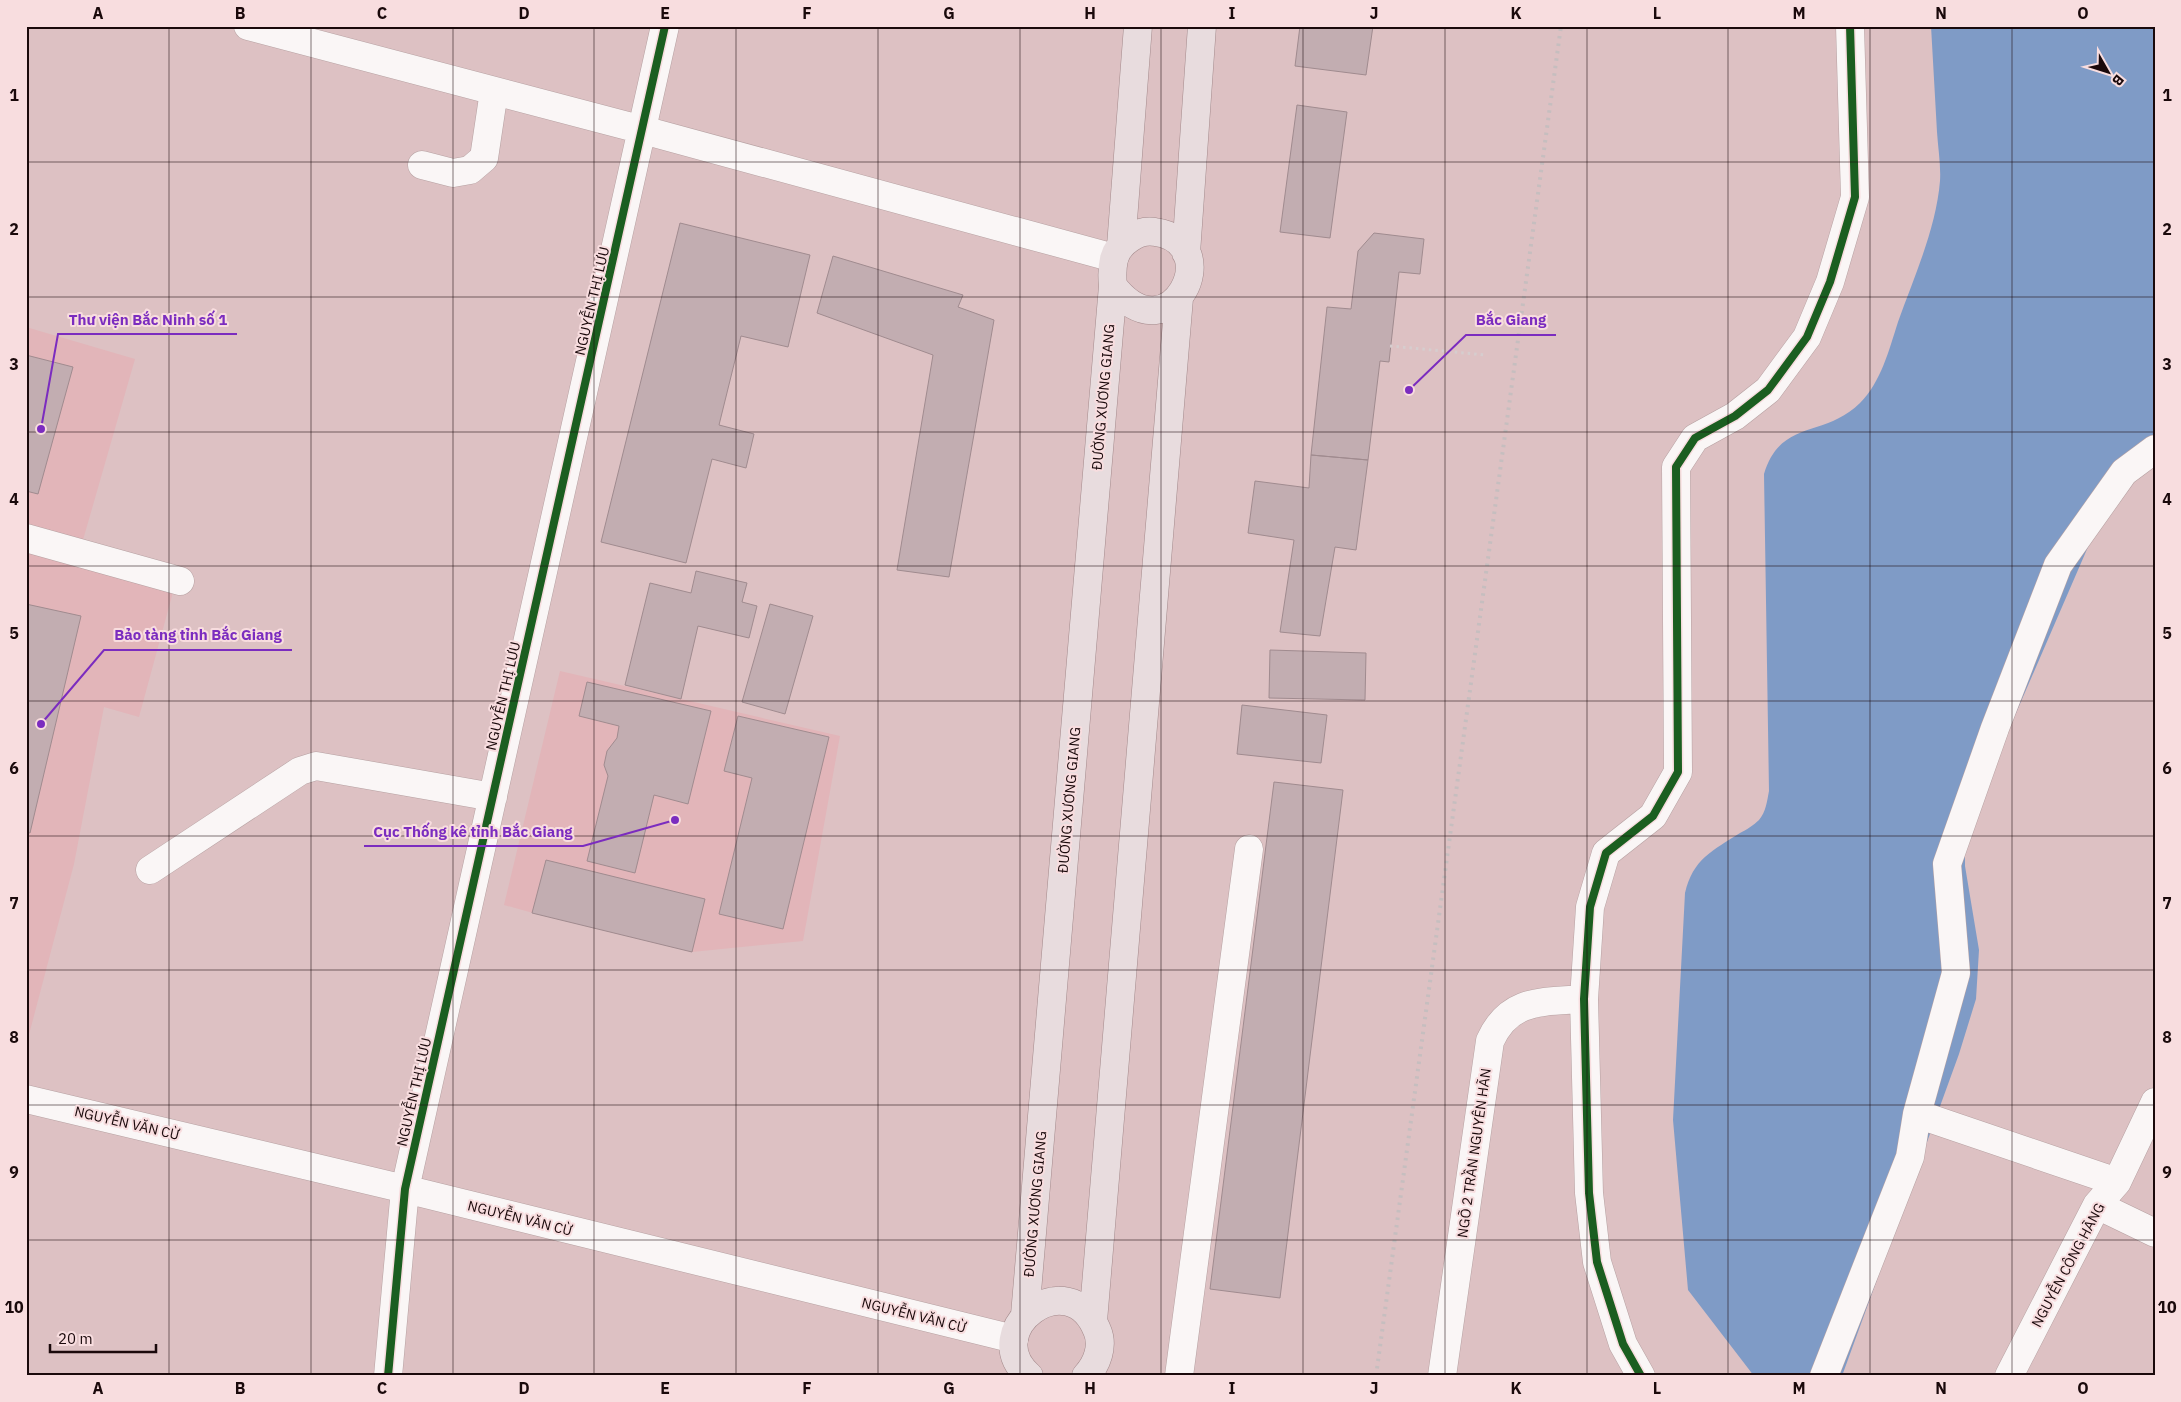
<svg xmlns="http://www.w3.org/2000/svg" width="2181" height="1402" viewBox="0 0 2181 1402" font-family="'IBM Plex Sans',sans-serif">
	<rect width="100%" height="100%" fill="#ddc1c3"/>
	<path fill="#e2b5b9" d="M 26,327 L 135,359 L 83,540 L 26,524 Z
		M 26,549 L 173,592 L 139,717 L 104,707 L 74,864 L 26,1046 Z
		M 560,671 L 840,736 L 803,941 L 692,952 L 533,913 L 504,905 Z"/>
	<path fill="#7f9bc6" d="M 1931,26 L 2155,26 L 2155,433 L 2135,452 L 2120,473 L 1984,787 L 1965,849 L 1965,866 L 1979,950 L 1976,999 L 1959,1054 L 1842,1376 L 1754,1376 L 1688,1290 L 1673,1120 L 1685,893 C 1693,859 1712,851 1740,833 C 1746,830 1754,825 1759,820 C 1766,812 1767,801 1769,791 L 1764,474 C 1780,419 1825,438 1860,403 C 1881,382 1889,350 1898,322 C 1914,277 1936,229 1940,181 C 1941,165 1938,148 1937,132 C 1935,97 1933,61 1931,26 Z"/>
	<path fill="#c2adb1" stroke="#a08b8f" d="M 1300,26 L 1373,26 L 1366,75 L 1295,66 Z
		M 1297,105 L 1347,112 L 1330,238 L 1280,232 Z
		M 680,223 L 810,255 L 788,347 L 741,336 L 719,425 L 754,434 L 746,468 L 712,459 L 686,563 L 601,542 Z
		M 1374,233 L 1424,239 L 1420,274 L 1399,272 L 1389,362 L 1380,361 L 1368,460 L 1311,455 L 1327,307 L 1351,309 L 1358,251 Z
		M 833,256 L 963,295 L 958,307 L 994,320 L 949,577 L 897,570 L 933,355 L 817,313 Z
		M 26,355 L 73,367 L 38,494 L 26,491 Z
		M 1311,455 L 1368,460 L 1356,550 L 1335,547 L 1320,636 L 1280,632 L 1294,540 L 1248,533 L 1255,481 L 1309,488 Z
		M 696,571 L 747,583 L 742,602 L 757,606 L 749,638 L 698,626 L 681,699 L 625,685 L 650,583 L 691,593 Z
		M 26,604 L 81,616 L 30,833 L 26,832 Z
		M 770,604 L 813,616 L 785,714 L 742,702 Z
		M 1270,650 L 1366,653 L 1365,700 L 1269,698 Z
		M 587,682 L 711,711 L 688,804 L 654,795 L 635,873 L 587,861 L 608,776 L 604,765 L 607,751 L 617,738 L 619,726 L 579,716 Z
		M 1242,705 L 1327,715 L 1321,763 L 1237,754 Z
		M 738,716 L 829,737 L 783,929 L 719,914 L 752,778 L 724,771 Z
		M 1274,782 L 1343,790 L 1280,1298 L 1210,1289 Z
		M 546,860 L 705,899 L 692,952 L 532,913 Z"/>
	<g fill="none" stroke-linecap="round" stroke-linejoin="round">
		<defs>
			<path id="minor" d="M 248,26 L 643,130 L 1114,258
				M 422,165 L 453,173 L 470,170 L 484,158 L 494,91
				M 26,538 L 180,581
				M 150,870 L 300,771 L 316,766 L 493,797
				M 26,1099 L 405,1189 L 1014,1339
				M 1917,1114 L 2117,1182
				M 2097,1205 L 2155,1233
				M 388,1376 L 405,1189 L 665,26
				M 1179,1376 L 1249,849
				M 1442,1376 L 1490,1041 C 1509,998 1543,1002 1584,999
				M 1641,1376 L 1623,1344 L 1597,1262 L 1589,1193 L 1584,999 L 1590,907 L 1606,853 L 1653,816 L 1678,772 L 1676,467 L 1695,438 L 1735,416 L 1768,390 L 1807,337 L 1830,282 L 1855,197 L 1850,26
				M 1824,1376 L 1910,1157 L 1917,1114 L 1956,973 L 1947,864 L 1995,728 L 2058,565 L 2124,472 L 2155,449
				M 2009,1376 L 2097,1205 L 2117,1182 L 2155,1102"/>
			<path id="major" d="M 1121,246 L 1138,26
				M 1186,253 L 1202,26
				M 1025,1315 L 1113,286 C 1112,277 1112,268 1114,259 C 1118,243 1138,229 1155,232 C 1229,242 1170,360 1113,286
				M 1093,1321 L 1179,298
				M 1029,1376 C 977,1330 1069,1261 1097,1330 C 1104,1346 1097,1364 1086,1376"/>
		</defs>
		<use href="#minor" stroke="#b6a1a2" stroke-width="29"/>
		<use href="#major" stroke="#a3898b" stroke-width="29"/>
		<path stroke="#d6cdce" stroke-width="3" stroke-dasharray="2.5 4" stroke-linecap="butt" d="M 1390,346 L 1486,355"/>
		<use href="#minor" stroke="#faf6f6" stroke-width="28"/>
		<use href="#major" stroke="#e8dcde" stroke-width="28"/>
		<path stroke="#c6bebf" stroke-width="4" stroke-dasharray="2.5 5" stroke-linecap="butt" d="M 1376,1376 L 1561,26"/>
		<defs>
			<path id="cycleway" d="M 388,1376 L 405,1189 L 665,26
				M 1641,1376 L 1623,1344 L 1597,1262 L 1589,1193 L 1584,999 L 1590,907 L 1606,853 L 1653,816 L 1678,772 L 1676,467 L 1695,438 L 1735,416 L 1768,390 L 1807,337 L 1830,282 L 1855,197 L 1850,26"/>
		</defs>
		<use href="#cycleway" stroke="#f8dddf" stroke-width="11"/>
		<use href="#cycleway" stroke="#1b5e20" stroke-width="8"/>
	</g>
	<path fill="none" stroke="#1a090b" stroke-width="1" stroke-opacity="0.55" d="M 169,26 L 169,1376M 311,26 L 311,1376M 453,26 L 453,1376M 594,26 L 594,1376M 736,26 L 736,1376M 878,26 L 878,1376M 1020,26 L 1020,1376M 1161,26 L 1161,1376M 1303,26 L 1303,1376M 1445,26 L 1445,1376M 1587,26 L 1587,1376M 1728,26 L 1728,1376M 1870,26 L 1870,1376M 2012,26 L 2012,1376M 26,162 L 2155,162M 26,297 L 2155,297M 26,432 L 2155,432M 26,566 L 2155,566M 26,701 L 2155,701M 26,836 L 2155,836M 26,970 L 2155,970M 26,1105 L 2155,1105M 26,1240 L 2155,1240"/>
	<g text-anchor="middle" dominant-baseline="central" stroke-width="4" stroke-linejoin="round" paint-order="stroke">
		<g font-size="14" fill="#1a090b" stroke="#f8dddf">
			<text transform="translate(592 301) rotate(-77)">NGUYỄN THỊ LƯU</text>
			<text transform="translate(1103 397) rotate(-85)">ĐƯỜNG XƯƠNG GIANG</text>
			<text transform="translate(503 696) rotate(-77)">NGUYỄN THỊ LƯU</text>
			<text transform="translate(1069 800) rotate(-85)">ĐƯỜNG XƯƠNG GIANG</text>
			<text transform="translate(414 1092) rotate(-77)">NGUYỄN THỊ LƯU</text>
			<text transform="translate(127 1123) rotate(13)">NGUYỄN VĂN CỪ</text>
			<text transform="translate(1474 1153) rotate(-82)">NGÕ 2 TRẦN NGUYÊN HÃN</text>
			<text transform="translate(1035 1204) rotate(-85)">ĐƯỜNG XƯƠNG GIANG</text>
			<text transform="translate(520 1218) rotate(14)">NGUYỄN VĂN CỪ</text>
			<text transform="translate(2068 1265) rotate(-62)">NGUYỄN CÔNG HÃNG</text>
			<text transform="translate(914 1315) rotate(14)">NGUYỄN VĂN CỪ</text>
		</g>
	</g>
	<path fill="none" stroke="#7b2cbf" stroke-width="2" d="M41 429L58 334H237M1409 390L1466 335H1556M41 724L104 650H292M675 820L583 846H364"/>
	<g fill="#7b2cbf" stroke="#f8dddf" stroke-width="2">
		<circle cx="41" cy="429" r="5"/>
		<circle cx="1409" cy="390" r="5"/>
		<circle cx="41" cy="724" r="5"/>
		<circle cx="675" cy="820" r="5"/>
	</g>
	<g font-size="15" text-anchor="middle" font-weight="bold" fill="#7b2cbf" stroke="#f8dddf" stroke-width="4" stroke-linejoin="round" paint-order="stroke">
		<text x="148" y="325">Thư viện Bắc Ninh số 1</text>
		<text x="1511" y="325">Bắc Giang</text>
		<text x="198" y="640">Bảo tàng tỉnh Bắc Giang</text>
		<text x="473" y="837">Cục Thống kê tỉnh Bắc Giang</text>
	</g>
	<rect width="2181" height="1402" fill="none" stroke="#f8dddf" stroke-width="55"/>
	<g transform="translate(2108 72) rotate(129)" stroke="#f8dddf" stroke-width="4" paint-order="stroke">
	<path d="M0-4L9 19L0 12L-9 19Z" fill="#1a090b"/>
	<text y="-8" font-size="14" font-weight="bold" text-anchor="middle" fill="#1a090b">B</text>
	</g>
	<path d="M50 1344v8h106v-8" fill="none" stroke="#1a090b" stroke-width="2.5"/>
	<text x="58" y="1344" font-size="15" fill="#1a090b" stroke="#f8dddf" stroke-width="4" paint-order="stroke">20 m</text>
	<rect x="28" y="28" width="2126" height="1346" fill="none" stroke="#1a090b" stroke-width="2"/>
	<g font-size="16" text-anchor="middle" font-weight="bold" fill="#1a090b">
		<text x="98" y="19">A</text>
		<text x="240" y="19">B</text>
		<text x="382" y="19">C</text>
		<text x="524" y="19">D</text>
		<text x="665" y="19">E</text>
		<text x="807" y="19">F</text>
		<text x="949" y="19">G</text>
		<text x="1090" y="19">H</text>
		<text x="1232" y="19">I</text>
		<text x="1374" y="19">J</text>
		<text x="1516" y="19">K</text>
		<text x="1657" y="19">L</text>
		<text x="1799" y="19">M</text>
		<text x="1941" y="19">N</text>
		<text x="2083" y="19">O</text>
		<text x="14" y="101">1</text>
		<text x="2167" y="101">1</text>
		<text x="14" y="235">2</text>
		<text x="2167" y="235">2</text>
		<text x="14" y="370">3</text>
		<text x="2167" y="370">3</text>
		<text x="14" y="505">4</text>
		<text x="2167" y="505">4</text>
		<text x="14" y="639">5</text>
		<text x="2167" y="639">5</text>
		<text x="14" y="774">6</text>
		<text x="2167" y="774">6</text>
		<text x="14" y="909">7</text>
		<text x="2167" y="909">7</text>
		<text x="14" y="1043">8</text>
		<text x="2167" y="1043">8</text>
		<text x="14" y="1178">9</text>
		<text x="2167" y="1178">9</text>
		<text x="14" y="1313">10</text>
		<text x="2167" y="1313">10</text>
		<text x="98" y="1394">A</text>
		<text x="240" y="1394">B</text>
		<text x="382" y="1394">C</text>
		<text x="524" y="1394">D</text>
		<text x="665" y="1394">E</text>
		<text x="807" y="1394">F</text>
		<text x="949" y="1394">G</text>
		<text x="1090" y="1394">H</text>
		<text x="1232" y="1394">I</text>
		<text x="1374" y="1394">J</text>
		<text x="1516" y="1394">K</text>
		<text x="1657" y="1394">L</text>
		<text x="1799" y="1394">M</text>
		<text x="1941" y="1394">N</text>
		<text x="2083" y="1394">O</text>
	</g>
</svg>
